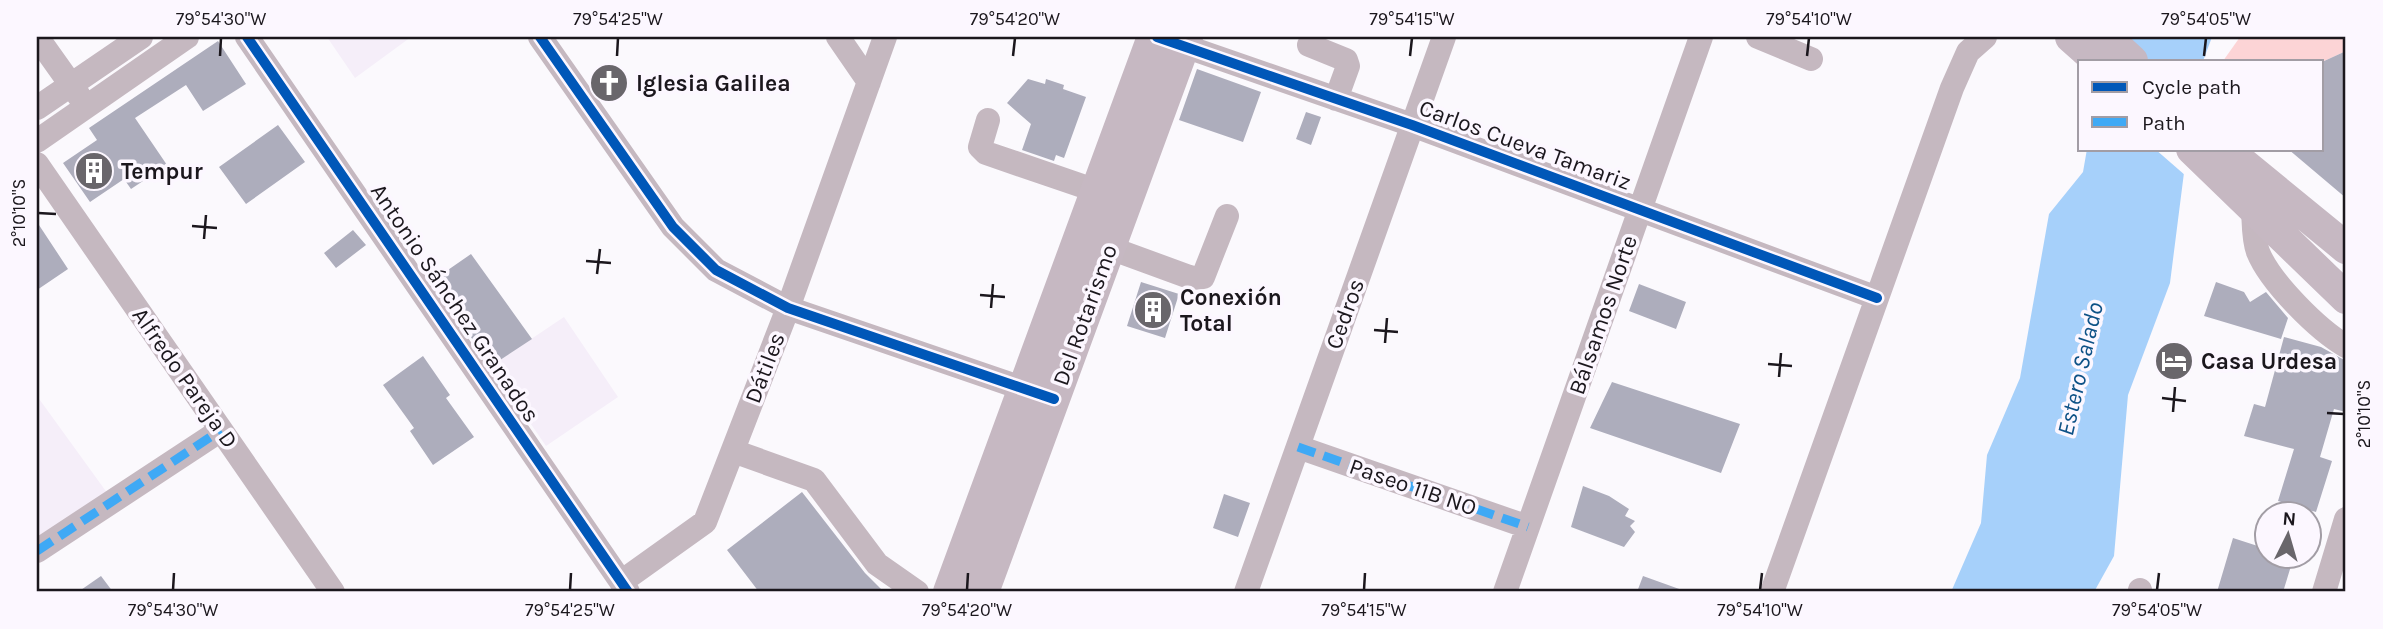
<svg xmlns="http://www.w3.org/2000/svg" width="2383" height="629" viewBox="0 0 2383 629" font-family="Karla,sans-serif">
	<rect width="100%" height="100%" fill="#fbf9fd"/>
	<path fill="#f5eef9" d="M 327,37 L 411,37 L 355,78 Z
		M 564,317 L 618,397 L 546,446 L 491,366 Z
		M 37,396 L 113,501 L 37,547 Z"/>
	<path fill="#fcd4d6" d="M 2240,37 L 2346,37 L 2346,51 L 2322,62 L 2223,61 Z"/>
	<path fill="#a6d0fa" d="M 2106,37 L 2212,37 L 2203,61 L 2102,61 Z
		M 2087,149 L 2187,149 L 2170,283 L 2128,395 L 2114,556 L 2094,592 L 1951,592 L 1981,523 L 1987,455 L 2020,378 L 2049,214 L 2083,172 Z"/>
	<path fill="#fbf9fd" d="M 2155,149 L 2191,149 L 2186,176 Z"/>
	<path fill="#adadbc" d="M 218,41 L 246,84 L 203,111 L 186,85 L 135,118 L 167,165 L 131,189 L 124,179 L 90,202 L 63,163 L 97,140 L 89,128 Z
		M 2346,51 L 2346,198 L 2288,149 L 2322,149 L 2322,62 Z
		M 1197,69 L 1261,92 L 1243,142 L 1179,120 Z
		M 1028,79 L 1045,84 L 1046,79 L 1064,85 L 1063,89 L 1086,97 L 1064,158 L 1056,155 L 1054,161 L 1022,150 L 1031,124 L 1007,103 Z
		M 1306,112 L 1321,117 L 1311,145 L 1296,139 Z
		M 278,125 L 305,162 L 246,204 L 219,167 Z
		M 37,222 L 68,269 L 37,290 Z
		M 353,230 L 366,245 L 336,268 L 324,253 Z
		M 471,254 L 532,339 L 491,366 L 432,281 Z
		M 1141,282 L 1179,294 L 1165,338 L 1127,326 Z
		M 2216,282 L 2244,292 L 2250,302 L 2266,292 L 2288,318 L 2281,339 L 2204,316 Z
		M 1639,284 L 1686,302 L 1676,329 L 1629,311 Z
		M 2284,337 L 2321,347 L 2346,361 L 2346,412 L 2334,409 L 2320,457 L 2332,461 L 2316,512 L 2278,501 L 2294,449 L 2244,436 L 2254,404 L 2265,407 Z
		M 423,356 L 450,395 L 446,398 L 474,437 L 433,465 L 410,431 L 414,428 L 383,385 Z
		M 1612,382 L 1740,424 L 1721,473 L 1590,428 Z
		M 1583,486 L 1609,496 L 1629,509 L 1625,516 L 1635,521 L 1630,526 L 1635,532 L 1624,547 L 1571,527 Z
		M 802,492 L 865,573 L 884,592 L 759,592 L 727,550 Z
		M 1224,494 L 1250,503 L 1238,537 L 1213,528 Z
		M 2233,538 L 2267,549 L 2267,556 L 2294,556 L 2283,592 L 2217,592 Z
		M 101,576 L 113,592 L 78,592 Z
		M 1643,576 L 1682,590 L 1681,592 L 1637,592 Z"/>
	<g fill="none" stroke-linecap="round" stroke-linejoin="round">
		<path stroke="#c5b8c0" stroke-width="24" d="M 37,37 L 79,96
			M 247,37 L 628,592
			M 540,37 L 673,227 L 716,270 L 788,308 L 1039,394
			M 838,37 L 869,82
			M 1758,37 L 1811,59
			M 1167,40 L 1412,125 L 1877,298
			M 1309,45 L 1346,60 L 1348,66 L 1336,99
			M 37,108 L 141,37
			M 988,120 L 980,147 L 986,153 L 1097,191
			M 37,141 L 187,37
			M 37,164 L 333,592
			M 2253,209 C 2254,223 2253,239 2258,252 C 2270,282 2318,330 2346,346
			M 1110,248 L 1192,278 L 1203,277 L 1227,216
			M 1298,447 L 1528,527
			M 733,451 L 814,480 L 877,564 L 917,592
			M 37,551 L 221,430
			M 621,582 L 705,522 L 788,308 L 885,37
			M 1246,592 L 1444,37
			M 1505,592 L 1701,37
			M 1772,592 L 1952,88 L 1968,52 L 1985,37
			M 2140,592 L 2140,590
			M 2324,592 L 2346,519"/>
		<path stroke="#c6b8c2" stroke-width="32" d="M 2071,37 L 2098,61
			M 2106,37 L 2132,61
			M 2192,149 L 2346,298
			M 2225,149 L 2346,248
			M 949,592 L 1153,37
			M 983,592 L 1187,37"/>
		<path stroke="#3fa9f5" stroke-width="9" stroke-dasharray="18 9" stroke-linecap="butt" d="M 1298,447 L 1528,527
			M 37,551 L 221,430"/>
		<defs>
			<path id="cycleway" d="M 247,37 L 628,592
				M 540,37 L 673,227 L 716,270 L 788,308 L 1054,399
				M 1157,37 L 1412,125 L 1877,298"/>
		</defs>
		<use href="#cycleway" stroke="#fcf7ff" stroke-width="15"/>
		<use href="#cycleway" stroke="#0057b8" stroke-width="10"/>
	</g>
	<path fill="none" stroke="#1b171d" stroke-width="2.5" d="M 220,56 L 221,38M 617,56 L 618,38M 1013,56 L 1015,38M 1410,56 L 1412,38M 1807,56 L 1809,38M 2204,56 L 2206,38M 38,213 L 56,214M 192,226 L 217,228M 204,239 L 206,215M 586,261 L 611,263M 597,274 L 600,249M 980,295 L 1005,297M 991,308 L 993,284M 1374,330 L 1398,332M 1385,343 L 1387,318M 1768,364 L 1792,366M 1779,377 L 1781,353M 2162,398 L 2186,401M 2173,412 L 2175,387M 2327,413 L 2344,414M 173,590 L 174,573M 570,590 L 571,573M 967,590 L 968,573M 1364,590 L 1365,573M 1760,590 L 1762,573M 2157,590 L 2159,573"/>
	<defs>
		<symbol id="church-disc" viewBox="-11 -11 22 22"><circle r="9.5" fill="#69666b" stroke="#fcf7ff"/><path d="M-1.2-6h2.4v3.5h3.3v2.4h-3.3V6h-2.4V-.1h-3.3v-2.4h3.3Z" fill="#fff"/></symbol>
		<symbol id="building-disc" viewBox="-11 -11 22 22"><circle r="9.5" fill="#69666b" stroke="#fcf7ff"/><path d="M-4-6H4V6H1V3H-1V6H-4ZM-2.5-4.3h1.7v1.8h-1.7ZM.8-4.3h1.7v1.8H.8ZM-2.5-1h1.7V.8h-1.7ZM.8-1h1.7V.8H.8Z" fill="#fff"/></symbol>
		<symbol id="hotel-disc" viewBox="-11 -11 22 22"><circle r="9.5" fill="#69666b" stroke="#fcf7ff"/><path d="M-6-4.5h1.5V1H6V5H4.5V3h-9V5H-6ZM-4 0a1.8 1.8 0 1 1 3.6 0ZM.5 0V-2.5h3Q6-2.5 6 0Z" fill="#fff"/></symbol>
	</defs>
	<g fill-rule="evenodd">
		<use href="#church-disc" x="587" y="61" width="44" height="44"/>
		<use href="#building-disc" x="72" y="149" width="44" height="44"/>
		<use href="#building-disc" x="1131" y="288" width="44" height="44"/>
		<use href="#hotel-disc" x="2152" y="339" width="44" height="44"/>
	</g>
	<g text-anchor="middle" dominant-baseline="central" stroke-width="7" stroke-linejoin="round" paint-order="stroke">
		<g font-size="23" font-weight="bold" fill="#1b171d" stroke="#fcf7ff" text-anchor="start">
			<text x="636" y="83">Iglesia Galilea</text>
			<text x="121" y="171">Tempur</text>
			<text x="1180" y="297">Conexión<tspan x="1180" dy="26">Total</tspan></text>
			<text x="2201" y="361">Casa Urdesa</text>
		</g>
		<g font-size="23" fill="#1b171d" stroke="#fcf7ff">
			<text transform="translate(1525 145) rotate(20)">Carlos Cueva Tamariz</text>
			<text transform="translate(455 303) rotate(56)">Antonio Sánchez Granados</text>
			<text transform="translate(1345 314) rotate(-70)">Cedros</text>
			<text transform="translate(1085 315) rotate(-70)">Del Rotarismo</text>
			<text transform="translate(1603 315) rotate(-71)">Bálsamos Norte</text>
			<text transform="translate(765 368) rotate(-69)">Dátiles</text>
			<text transform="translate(185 378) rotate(55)">Alfredo Pareja D</text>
			<text transform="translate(1413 487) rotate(19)">Paseo 11B NO</text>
		</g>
		<g font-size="24" font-style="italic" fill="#0e5287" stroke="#fcf7ff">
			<text transform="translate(2080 369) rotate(-77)">Estero Salado</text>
		</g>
	</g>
	<rect width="2383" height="629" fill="none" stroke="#fcf7ff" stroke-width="77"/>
	<rect x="2078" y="60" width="245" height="91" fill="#fcf7ff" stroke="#a29da5" stroke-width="2"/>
	<rect x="2092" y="82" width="35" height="10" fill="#0057b8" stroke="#a29da5" stroke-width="2"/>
	<text x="2142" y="94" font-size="21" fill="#1b171d">Cycle path</text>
	<rect x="2092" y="117" width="35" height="10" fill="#3fa9f5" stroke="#a29da5" stroke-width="2"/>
	<text x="2142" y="130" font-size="21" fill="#1b171d">Path</text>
	<g transform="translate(2288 535) rotate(5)"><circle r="33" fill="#fcf7ff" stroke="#a29da5" stroke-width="2"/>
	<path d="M0-5L12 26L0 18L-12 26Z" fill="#69666b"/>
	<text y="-10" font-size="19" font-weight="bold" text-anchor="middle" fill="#1b171d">N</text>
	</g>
	<rect x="38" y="38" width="2306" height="552" fill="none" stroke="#1b171d" stroke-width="2.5"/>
	<g font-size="18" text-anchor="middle" fill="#1b171d">
		<text x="221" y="25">79°54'30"W</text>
		<text x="618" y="25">79°54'25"W</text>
		<text x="1015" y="25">79°54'20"W</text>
		<text x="1412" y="25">79°54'15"W</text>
		<text x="1809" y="25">79°54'10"W</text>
		<text x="2206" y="25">79°54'05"W</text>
		<text transform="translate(19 213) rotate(-90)" y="6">2°10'10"S</text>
		<text transform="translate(2364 414) rotate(-90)" y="6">2°10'10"S</text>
		<text x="173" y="616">79°54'30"W</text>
		<text x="570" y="616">79°54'25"W</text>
		<text x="967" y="616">79°54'20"W</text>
		<text x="1364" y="616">79°54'15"W</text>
		<text x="1760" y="616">79°54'10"W</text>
		<text x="2157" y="616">79°54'05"W</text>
	</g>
</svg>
